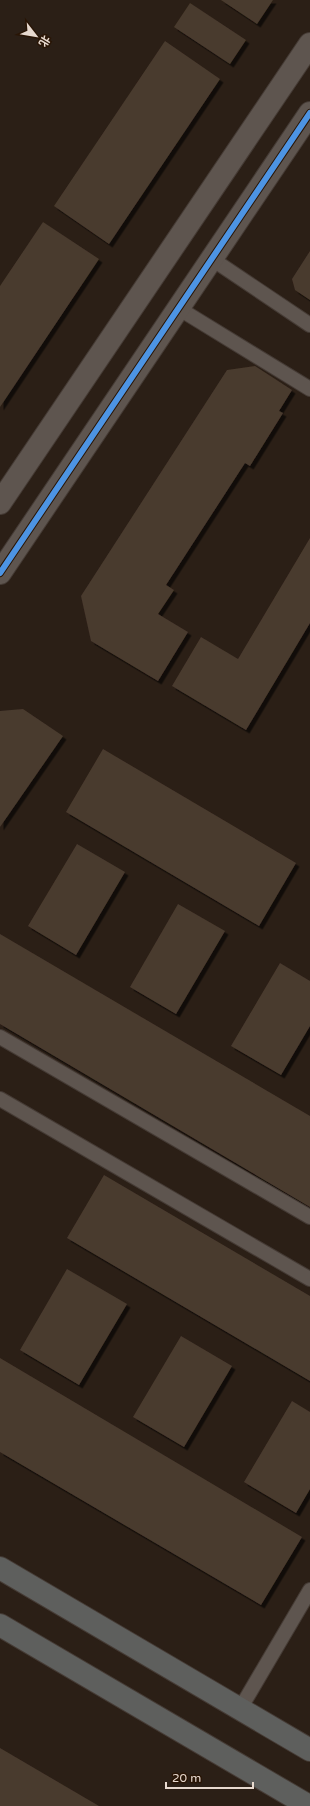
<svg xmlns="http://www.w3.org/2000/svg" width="310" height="1806" viewBox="0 0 310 1806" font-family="'Varela Round','Noto Sans SC',sans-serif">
	<defs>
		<filter id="shadow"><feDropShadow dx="3.5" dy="3.5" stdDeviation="0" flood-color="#0009"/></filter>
	</defs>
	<rect width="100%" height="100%" fill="#2b1f16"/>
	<path fill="#493a2e" filter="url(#shadow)" d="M 221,0 L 273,0 L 257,24 Z
		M 190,3 L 246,40 L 230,64 L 174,27 Z
		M 165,41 L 220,79 L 109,244 L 54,206 Z
		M 43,222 L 99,259 L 0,407 L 0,286 Z
		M 310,251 L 310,300 L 295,290 L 292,279 Z
		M 255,366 L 292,390 L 279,411 L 283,413 L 250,466 L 245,463 L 166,585 L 174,590 L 158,614 L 188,632 L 158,681 L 91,641 L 81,596 L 227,370 Z
		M 310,538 L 310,623 L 246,730 L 172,686 L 201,637 L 238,659 Z
		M 23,709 L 63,736 L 0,827 L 0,711 Z
		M 103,749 L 296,863 L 259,926 L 66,812 Z
		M 77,844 L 125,872 L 76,955 L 28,926 Z
		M 178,904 L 225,931 L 176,1014 L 130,987 Z
		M 0,934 L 310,1116 L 310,1207 L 0,1024 Z
		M 280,963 L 310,981 L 310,1026 L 281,1075 L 231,1046 Z
		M 104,1175 L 310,1296 L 310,1381 L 67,1238 Z
		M 67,1269 L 127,1304 L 79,1385 L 20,1350 Z
		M 181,1336 L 232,1366 L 184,1447 L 133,1417 Z
		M 0,1358 L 302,1537 L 261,1605 L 0,1452 Z
		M 292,1401 L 310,1412 L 310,1489 L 296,1513 L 244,1482 Z
		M 0,1748 L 99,1806 L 0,1806 Z"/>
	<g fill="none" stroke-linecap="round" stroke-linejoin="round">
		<defs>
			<path id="lane" d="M 212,259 L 310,325
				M 178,308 L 310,389
				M 0,1037 L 310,1217
				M 0,1099 L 310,1279
				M 240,1709 L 310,1590"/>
			<path id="street" d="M 0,503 L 310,44
				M 0,573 L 310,113"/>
			<path id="primary" d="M 0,1568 L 310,1750
				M 0,1625 L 309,1806"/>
		</defs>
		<use href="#lane" stroke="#453b35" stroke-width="16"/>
		<use href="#street" stroke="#453b35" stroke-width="24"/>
		<use href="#primary" stroke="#453b35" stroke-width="24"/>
		<use href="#lane" stroke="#5e554f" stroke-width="14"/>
		<use href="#street" stroke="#5e554f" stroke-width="22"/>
		<use href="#primary" stroke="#5e5f5d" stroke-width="22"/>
		<defs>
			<path id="cycleway" d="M 0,573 L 310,113"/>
		</defs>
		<use href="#cycleway" stroke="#291505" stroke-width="8"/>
		<use href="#cycleway" stroke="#4d94e3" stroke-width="6"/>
	</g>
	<g transform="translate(36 36) rotate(121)" stroke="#291505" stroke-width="3" paint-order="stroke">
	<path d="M0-3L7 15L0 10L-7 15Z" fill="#e7d9cf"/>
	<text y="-6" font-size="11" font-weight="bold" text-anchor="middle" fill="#e7d9cf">北</text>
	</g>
	<path d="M166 1782v6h87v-6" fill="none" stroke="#e7d9cf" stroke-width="2"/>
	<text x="172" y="1782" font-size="12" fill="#e7d9cf" stroke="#291505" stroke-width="3" paint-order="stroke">20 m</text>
</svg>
